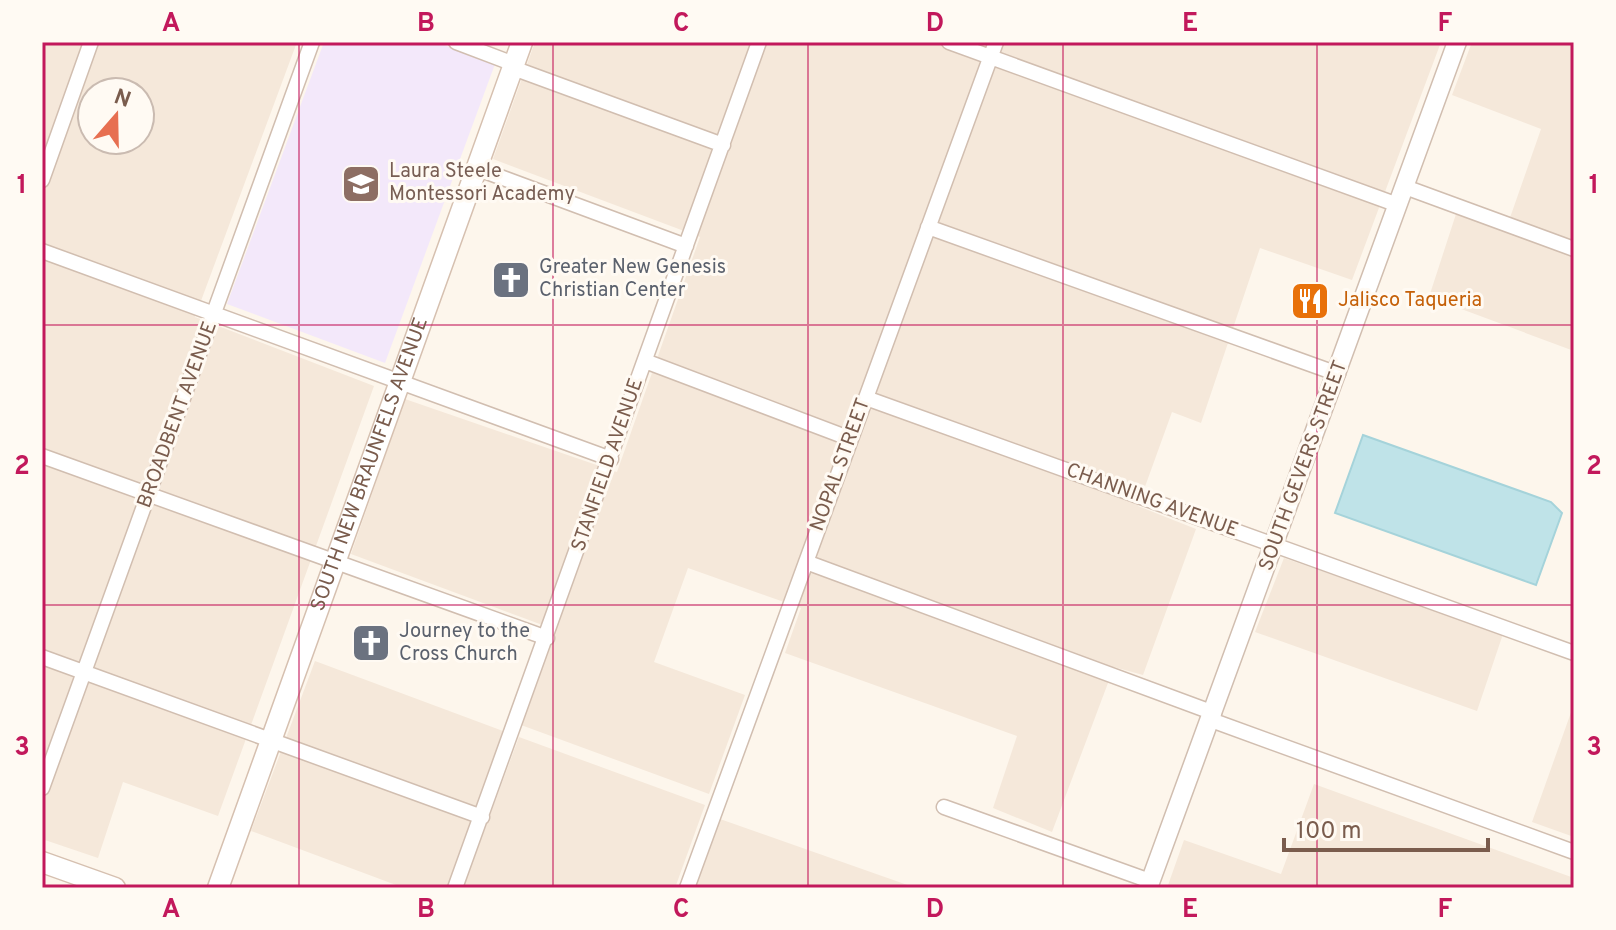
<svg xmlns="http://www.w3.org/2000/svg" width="1616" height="930" viewBox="0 0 1616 930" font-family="Overpass,sans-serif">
	<rect width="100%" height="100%" fill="#fdf6ec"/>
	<path fill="#f5e8da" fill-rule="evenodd" d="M 42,42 L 297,42 L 195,317 L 374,386 L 218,816 L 123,782 L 98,858 L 42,839 ZM 92,92 L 140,92 L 140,140 L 92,140 Z
		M 535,42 L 1441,42 L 1352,280 L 1260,248 L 1201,423 L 1172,412 L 1138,506 L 1196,529 L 1143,675 L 1114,667 L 1052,832 L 993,808 L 1017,736 L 785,653 L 801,608 L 688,568 L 654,662 L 745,695 L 709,794 L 521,725 L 556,630 L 351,554 L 405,399 L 617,472 L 700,237 L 493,159 Z
		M 1472,42 L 1574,42 L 1574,351 L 1429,297 L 1456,214 L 1505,232 L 1541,129 L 1452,95 Z
		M 1284,558 L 1503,634 L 1477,711 L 1255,632 Z
		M 315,661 L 503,731 L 449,888 L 404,888 L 251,831 Z
		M 1574,704 L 1574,837 L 1532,822 Z
		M 519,737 L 705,805 L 675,888 L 463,888 Z
		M 1314,784 L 1574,878 L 1574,888 L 1167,888 L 1184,840 L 1281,874 Z
		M 720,819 L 916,888 L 695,888 Z"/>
	<path fill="#f3e8fa" d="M 324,42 L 436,42 L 495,64 L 385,363 L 227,304 Z"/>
	<path fill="#bfe3e8" stroke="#a5d3da" stroke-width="2" d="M 1363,435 L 1551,502 L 1562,513 L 1536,585 L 1335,513 Z"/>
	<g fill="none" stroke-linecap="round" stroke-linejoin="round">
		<defs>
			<path id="minor" d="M 456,42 L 514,64
				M 949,42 L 1398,205
				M 513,68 L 723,145
				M 476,168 L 686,246
				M 42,180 L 91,42
				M 1405,187 L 1574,249
				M 928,227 L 1338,374
				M 42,251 L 611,459
				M 645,361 L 851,439
				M 866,398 L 1574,653
				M 42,456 L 547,638
				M 806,562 L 1214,713
				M 42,657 L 482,817
				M 1211,720 L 1574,852
				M 42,788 L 312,42
				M 944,807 L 1150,881
				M 455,888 L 759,42
				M 687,888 L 996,42"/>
			<path id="tertiary" d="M 1148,888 L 1457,42"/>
			<g id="secondary">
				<path d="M 42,862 L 115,888"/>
				<path id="s1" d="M 218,888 L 522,42"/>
			</g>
		</defs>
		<use href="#minor" stroke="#d1beb0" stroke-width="17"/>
		<use href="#tertiary" stroke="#d1beb0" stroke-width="21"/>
		<use href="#secondary" stroke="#d6c0b0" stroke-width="23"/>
		<use href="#minor" stroke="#fff" stroke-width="14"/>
		<use href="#tertiary" stroke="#fff" stroke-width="18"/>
		<use href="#secondary" stroke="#fff" stroke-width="20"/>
	</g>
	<path fill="none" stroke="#c2185b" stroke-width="2" stroke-opacity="0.55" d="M 299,42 L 299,888M 553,42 L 553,888M 808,42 L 808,888M 1063,42 L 1063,888M 1317,42 L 1317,888M 42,325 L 1574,325M 42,605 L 1574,605"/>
	<defs>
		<symbol id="school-square" viewBox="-11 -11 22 22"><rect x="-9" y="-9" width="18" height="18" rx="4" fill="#8d6e63" stroke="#fffaf3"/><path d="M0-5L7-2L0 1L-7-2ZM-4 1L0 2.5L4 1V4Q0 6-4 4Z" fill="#fff"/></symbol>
		<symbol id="church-square" viewBox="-11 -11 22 22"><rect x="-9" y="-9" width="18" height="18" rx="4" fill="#6b7280" stroke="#fffaf3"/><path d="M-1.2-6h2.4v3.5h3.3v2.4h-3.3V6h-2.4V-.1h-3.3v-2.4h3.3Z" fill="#fff"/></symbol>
		<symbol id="restaurant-square" viewBox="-11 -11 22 22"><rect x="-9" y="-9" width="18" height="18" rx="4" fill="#e8710a" stroke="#fffaf3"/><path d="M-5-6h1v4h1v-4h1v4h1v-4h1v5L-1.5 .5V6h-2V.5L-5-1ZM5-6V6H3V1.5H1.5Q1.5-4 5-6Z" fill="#fff"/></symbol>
	</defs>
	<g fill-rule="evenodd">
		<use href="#school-square" x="339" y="162" width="44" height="44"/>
		<use href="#church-square" x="489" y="258" width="44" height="44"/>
		<use href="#restaurant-square" x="1288" y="279" width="44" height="44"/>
		<use href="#church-square" x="349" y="621" width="44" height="44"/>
	</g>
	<g text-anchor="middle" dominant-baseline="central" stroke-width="6" stroke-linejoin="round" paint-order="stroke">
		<g font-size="20" fill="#785e54" stroke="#fffaf3" text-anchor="start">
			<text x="389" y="172">Laura Steele<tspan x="389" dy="23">Montessori Academy</tspan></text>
		</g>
		<g font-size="20" fill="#5b616d" stroke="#fffaf3" text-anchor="start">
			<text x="539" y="268">Greater New Genesis<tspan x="539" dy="23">Christian Center</tspan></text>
			<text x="399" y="632">Journey to the<tspan x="399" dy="23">Cross Church</tspan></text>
		</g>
		<g font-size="20" fill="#c56008" stroke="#fffaf3" text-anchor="start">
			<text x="1338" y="301">Jalisco Taqueria</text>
		</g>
		<g font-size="20" fill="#7a5c4d" stroke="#fffaf3">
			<text transform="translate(178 415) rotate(-70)">BROADBENT AVENUE</text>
			<text stroke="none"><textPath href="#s1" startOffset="450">SOUTH NEW BRAUNFELS AVENUE</textPath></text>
			<text transform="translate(608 465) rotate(-71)">STANFIELD AVENUE</text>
			<text transform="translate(841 465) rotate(-70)">NOPAL STREET</text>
			<text transform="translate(1304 466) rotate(-70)">SOUTH GEVERS STREET</text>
			<text transform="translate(1152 501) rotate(20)">CHANNING AVENUE</text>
		</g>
	</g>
	<rect width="1616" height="930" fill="none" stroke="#fffaf3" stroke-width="88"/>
	<g transform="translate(116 116) rotate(20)"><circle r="38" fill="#fffaf3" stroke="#cabbb1" stroke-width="2"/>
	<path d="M0-6L14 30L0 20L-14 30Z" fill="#e76f51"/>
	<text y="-12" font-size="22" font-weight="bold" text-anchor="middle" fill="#7a5c4d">N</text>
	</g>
	<path d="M1284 838v12h204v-12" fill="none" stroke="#7a5c4d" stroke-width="4"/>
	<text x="1296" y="838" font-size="24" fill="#7a5c4d" stroke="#fffaf3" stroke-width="6" paint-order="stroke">100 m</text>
	<rect x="44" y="44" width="1528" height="842" fill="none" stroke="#c2185b" stroke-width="3"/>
	<g font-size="26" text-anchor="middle" font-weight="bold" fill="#c2185b">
		<text x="171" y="31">A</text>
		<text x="426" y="31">B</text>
		<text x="681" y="31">C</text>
		<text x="935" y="31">D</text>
		<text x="1190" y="31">E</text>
		<text x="1445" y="31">F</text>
		<text x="22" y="193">1</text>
		<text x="1594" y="193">1</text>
		<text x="22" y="474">2</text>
		<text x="1594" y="474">2</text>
		<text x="22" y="755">3</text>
		<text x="1594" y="755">3</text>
		<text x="171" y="917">A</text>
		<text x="426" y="917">B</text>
		<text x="681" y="917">C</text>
		<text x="935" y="917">D</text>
		<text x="1190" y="917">E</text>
		<text x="1445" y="917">F</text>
	</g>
</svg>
